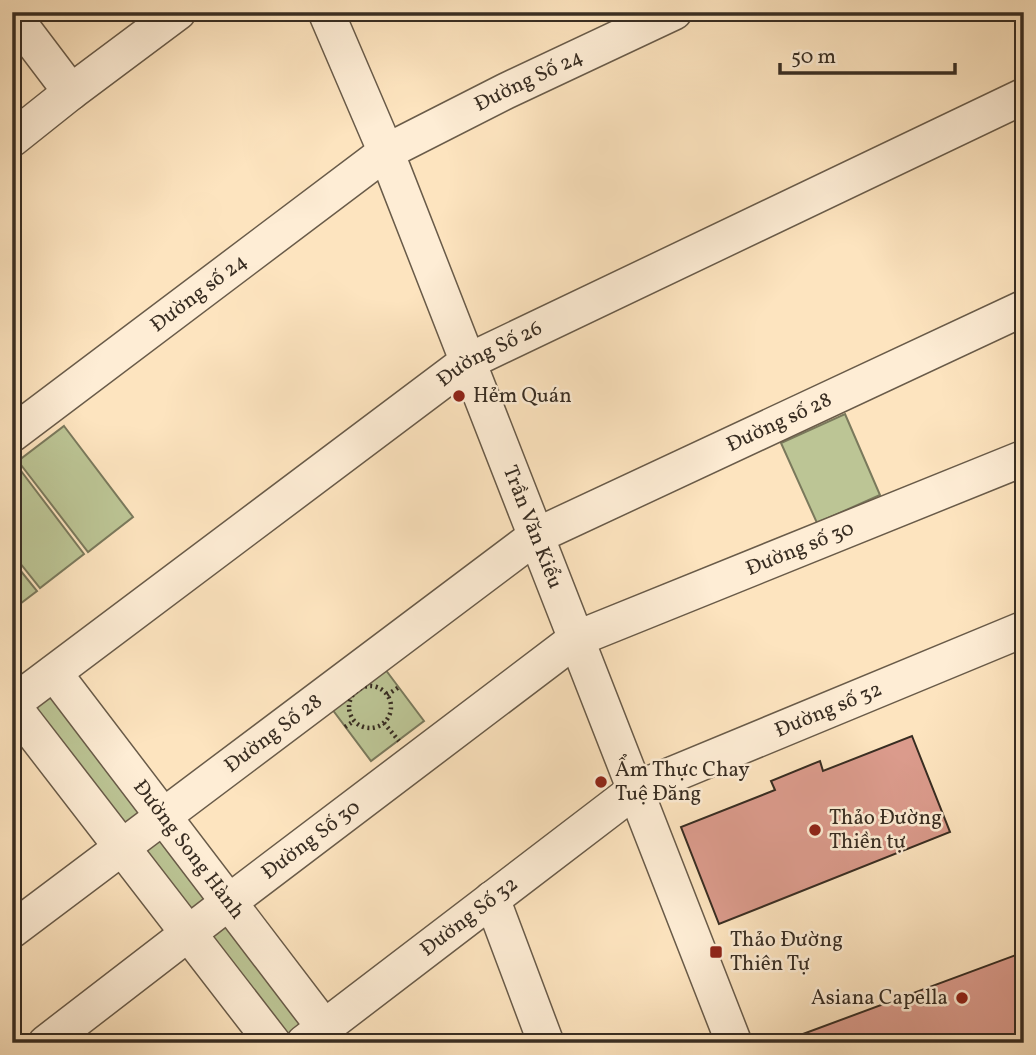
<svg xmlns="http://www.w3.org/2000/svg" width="1036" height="1055" viewBox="0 0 1036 1055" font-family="Vollkorn,serif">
	<rect width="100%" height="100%" fill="#fde4bf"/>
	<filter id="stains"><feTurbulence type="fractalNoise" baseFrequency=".00286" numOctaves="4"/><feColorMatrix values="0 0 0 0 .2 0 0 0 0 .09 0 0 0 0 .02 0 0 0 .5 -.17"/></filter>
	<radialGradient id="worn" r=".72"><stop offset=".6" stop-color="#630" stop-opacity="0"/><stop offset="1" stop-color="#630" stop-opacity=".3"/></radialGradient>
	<path fill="#bcc595" stroke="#7a795c" stroke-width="2" d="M 845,414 L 880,495 L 817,523 L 781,443 Z
		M 64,426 L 133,517 L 88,552 L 18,461 Z
		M 15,463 L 84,554 L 40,588 L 12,553 L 12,465 Z
		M 12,560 L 37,591 L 12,610 Z
		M 379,661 L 424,721 L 371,761 L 326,701 Z
		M 56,688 L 151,814 L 123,835 L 27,709 Z
		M 161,827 L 218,900 L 190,922 L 134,849 Z
		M 228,914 L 312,1026 L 288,1043 L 201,934 Z"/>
	<path fill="#db9b8c" stroke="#382d22" stroke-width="2" d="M 912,736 L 950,832 L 719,924 L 681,827 L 775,790 L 771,781 L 820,761 L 823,771 Z
		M 1024,952 L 1024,1043 L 784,1043 L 784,1041 Z"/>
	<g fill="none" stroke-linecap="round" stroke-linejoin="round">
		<defs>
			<g id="minor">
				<path id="s1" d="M 326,12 L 386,152 L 734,1043"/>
				<path d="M 12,14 L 71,92"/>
				<path d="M 12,139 L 71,92 L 178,12"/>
				<path id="s2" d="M 12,434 L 386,152 L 506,91 L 674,12"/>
				<path id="s3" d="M 54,673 L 324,1027"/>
				<path id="s4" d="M 12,704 L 467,362 L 1024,96"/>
				<path d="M 12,705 L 273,1043"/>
				<path d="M 492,899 L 546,1043"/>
				<path id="s5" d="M 12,930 L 536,536 L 1024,308"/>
				<path id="s6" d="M 46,1043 L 229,902 L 576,639 L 1024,458"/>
				<path id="s7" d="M 304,1043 L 635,790 L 1024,629"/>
			</g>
		</defs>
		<use href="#minor" stroke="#695b49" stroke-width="38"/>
		<path stroke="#382d22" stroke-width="4.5" stroke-dasharray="2 3.5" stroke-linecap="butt" d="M349 707a21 21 0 1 1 42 0a21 21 0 1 1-42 0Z
			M 387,695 L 399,687
			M 384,723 L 399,741
			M 345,727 L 354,721"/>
		<use href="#minor" stroke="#feedd5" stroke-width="35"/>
	</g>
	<g fill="#8f2418" stroke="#feedd5" stroke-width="2.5">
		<circle cx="459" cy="396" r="7"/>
		<circle cx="601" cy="782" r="7"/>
		<circle cx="815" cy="830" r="7"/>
		<rect x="709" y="945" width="14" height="14" rx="3.5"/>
		<circle cx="962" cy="998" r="7"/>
	</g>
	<g text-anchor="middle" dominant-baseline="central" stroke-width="5" stroke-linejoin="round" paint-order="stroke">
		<g font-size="21" fill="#382d22" stroke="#feedd5">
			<text stroke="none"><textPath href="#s2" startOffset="628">Đường Số 24</textPath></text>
			<text stroke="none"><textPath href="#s2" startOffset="234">Đường số 24</textPath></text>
			<text stroke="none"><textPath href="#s4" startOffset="593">Đường Số 26</textPath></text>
			<text stroke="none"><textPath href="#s5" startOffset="924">Đường số 28</textPath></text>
			<text stroke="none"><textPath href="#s1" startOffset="555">Trần Văn Kiểu</textPath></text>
			<text stroke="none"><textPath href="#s6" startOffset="908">Đường số 30</textPath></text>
			<text stroke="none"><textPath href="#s7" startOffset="626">Đường số 32</textPath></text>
			<text stroke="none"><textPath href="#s5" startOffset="327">Đường Số 28</textPath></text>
			<text stroke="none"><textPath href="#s6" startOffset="334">Đường Số 30</textPath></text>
			<text stroke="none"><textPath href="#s3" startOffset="222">Đường Song Hành</textPath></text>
			<text stroke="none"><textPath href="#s7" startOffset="208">Đường Số 32</textPath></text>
		</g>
		<g font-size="21" fill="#382d22" stroke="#feedd5" text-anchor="start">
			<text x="473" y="396">Hẻm Quán</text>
			<text x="615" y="770">Ẩm Thực Chay<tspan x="615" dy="24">Tuệ Đăng</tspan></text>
			<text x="829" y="818">Thảo Đường<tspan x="829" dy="24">Thiền tự</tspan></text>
			<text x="730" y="940">Thảo Đường<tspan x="730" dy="24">Thiên Tự</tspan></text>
			<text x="948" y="998" text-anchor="end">Asiana Capella</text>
		</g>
	</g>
	<rect width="1036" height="1055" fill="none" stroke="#fde4bf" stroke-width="42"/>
	<rect x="14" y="14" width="1008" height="1027" fill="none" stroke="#382d22" stroke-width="3.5"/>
	<rect x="21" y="21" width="994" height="1013" fill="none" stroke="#382d22" stroke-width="2"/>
	<path d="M780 63v10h175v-10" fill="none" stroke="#382d22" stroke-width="3.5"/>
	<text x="791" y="63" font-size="21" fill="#382d22" stroke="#feedd5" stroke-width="5" paint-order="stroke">50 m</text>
	<rect width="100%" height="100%" filter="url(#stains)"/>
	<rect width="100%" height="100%" fill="url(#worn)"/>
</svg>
